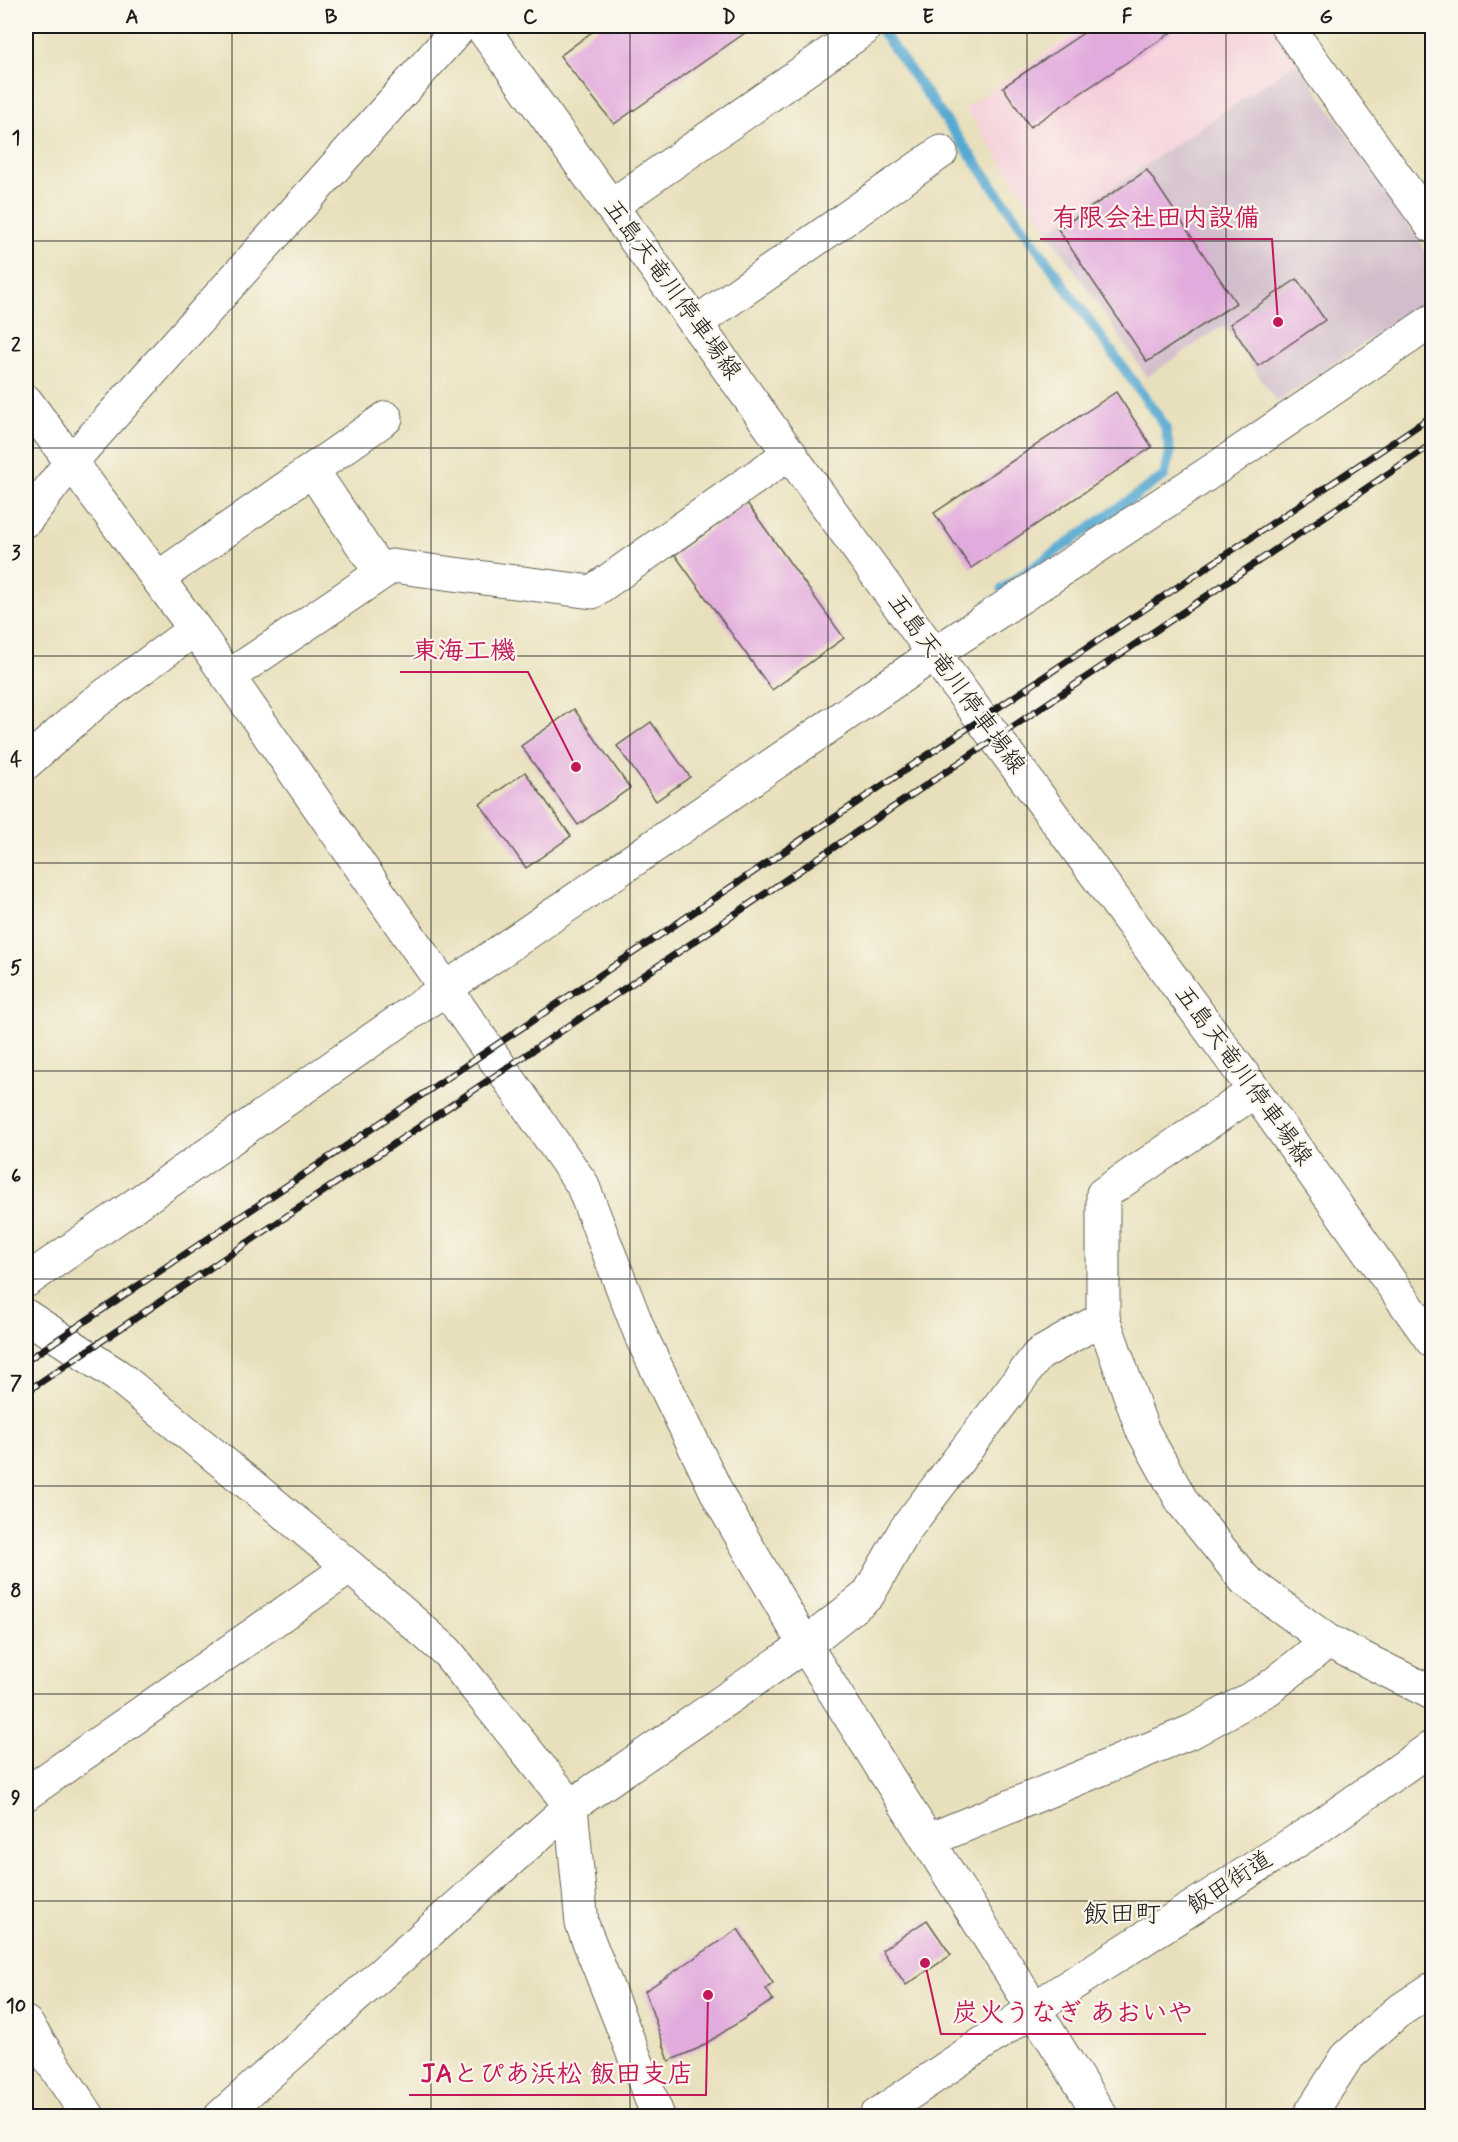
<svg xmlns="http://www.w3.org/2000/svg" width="1458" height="2142" viewBox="0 0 1458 2142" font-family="Mynerve,'Klee One',sans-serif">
	<rect width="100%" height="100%" fill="#fbf7ec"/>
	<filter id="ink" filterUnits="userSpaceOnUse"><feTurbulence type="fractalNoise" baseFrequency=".0167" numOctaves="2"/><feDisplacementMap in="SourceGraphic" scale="12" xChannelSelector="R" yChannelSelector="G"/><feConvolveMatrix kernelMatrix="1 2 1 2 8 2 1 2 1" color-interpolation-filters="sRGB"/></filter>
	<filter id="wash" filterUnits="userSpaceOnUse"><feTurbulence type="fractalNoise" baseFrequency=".008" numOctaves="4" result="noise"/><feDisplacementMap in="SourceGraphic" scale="24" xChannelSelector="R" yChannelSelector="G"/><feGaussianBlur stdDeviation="1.35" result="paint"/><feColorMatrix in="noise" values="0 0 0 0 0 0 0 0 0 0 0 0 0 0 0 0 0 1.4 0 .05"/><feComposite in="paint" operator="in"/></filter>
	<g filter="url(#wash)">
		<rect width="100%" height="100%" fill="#e8e0bc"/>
		<path fill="#f5cfda" d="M 1086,26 L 1274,26 L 1298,62 L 1048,231 L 965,108 Z"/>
		<path fill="#d1bdcb" d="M 1298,62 L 1432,260 L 1432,297 L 1277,402 L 1224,325 L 1147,377 L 1048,231 Z"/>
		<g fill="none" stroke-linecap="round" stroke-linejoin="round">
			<path stroke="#56a9d1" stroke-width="10" d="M 878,26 L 1165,426 L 1170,453 L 1164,476 L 1002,589"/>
		</g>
		<g id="blocks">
			<path fill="#e2abdd" d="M 600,26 L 755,26 L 614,124 L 560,56 Z
				M 1094,26 L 1181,26 L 1030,127 L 1003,87 Z
				M 1147,170 L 1236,303 L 1147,362 L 1058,229 Z
				M 1297,279 L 1325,320 L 1258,366 L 1230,324 Z
				M 1116,392 L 1152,447 L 971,568 L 934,513 Z
				M 747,503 L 844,638 L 772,690 L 675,555 Z
				M 574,709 L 630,788 L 578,825 L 521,746 Z
				M 651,722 L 690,777 L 656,801 L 617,746 Z
				M 525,772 L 571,836 L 526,868 L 480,804 Z
				M 927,1920 L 951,1955 L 906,1985 L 882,1950 Z
				M 738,1929 L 773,1983 L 766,1989 L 773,2000 L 699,2048 L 669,2061 L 645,1991 Z"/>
		</g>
	</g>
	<g filter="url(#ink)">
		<use href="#blocks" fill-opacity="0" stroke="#636154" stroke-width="1.5"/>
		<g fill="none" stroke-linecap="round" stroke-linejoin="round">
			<defs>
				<path id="minor" d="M 1287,26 L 1432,226
					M 611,206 L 863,30
					M 696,323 L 941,152
					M 26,401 L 195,629 L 582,1184 L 642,1338 L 722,1503 L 805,1645 L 1101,2116
					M 312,470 L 381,573
					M 26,520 L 70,463 L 461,26
					M 158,578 L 386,418
					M 228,677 L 392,566 L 592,592 L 790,453
					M 26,763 L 93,704 L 195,629
					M 1255,1091 L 1103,1194 L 1103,1318 L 1142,1429 L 1183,1503 L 1245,1580 L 1328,1641 L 1432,1693
					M 26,1281 L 445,989 L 934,654 L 1218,467 L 1432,321
					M 26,1316 L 118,1376 L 350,1567 L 447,1652 L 571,1806 L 582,1924 L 658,2116
					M 26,1794 L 350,1567
					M 929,1840 L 1193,1731 L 1268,1689 L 1328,1641
					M 26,2023 L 88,2116
					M 221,2116 L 571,1806 L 805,1645 L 868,1595 L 905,1530 L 1038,1355 L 1103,1318
					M 876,2116 L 1035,2008 L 1320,1826 L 1432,1747
					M 1309,2116 L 1347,2057 L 1396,2013 L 1432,1989"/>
				<path id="major" d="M 481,26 L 934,654 L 1255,1091 L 1432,1341"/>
			</defs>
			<use href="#minor" stroke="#636154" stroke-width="35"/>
			<use href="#major" stroke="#636154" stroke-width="35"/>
			<use href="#minor" stroke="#fff" stroke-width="33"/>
			<use href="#major" stroke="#fff" stroke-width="33"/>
			<defs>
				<path id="rail" d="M 26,1361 L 1432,416
					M 26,1392 L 1432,444"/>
			</defs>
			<use href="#rail" stroke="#1c1c1c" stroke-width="7"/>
			<use href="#rail" stroke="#fbf7ec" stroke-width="4.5" stroke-dasharray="14" stroke-linecap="butt"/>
		</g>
	</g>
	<path fill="none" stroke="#1c1c1c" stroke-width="1.5" stroke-opacity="0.55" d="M 232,26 L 232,2116M 431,26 L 431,2116M 630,26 L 630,2116M 828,26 L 828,2116M 1027,26 L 1027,2116M 1226,26 L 1226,2116M 26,241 L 1432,241M 26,448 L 1432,448M 26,656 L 1432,656M 26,863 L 1432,863M 26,1071 L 1432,1071M 26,1279 L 1432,1279M 26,1486 L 1432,1486M 26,1694 L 1432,1694M 26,1901 L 1432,1901"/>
	<g text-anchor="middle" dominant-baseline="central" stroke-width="4.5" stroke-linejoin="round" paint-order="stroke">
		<g font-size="24" fill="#1c1c1c" stroke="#fbf7ec">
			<text transform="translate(672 290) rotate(54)">五島天竜川停車場線</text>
			<text transform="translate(956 684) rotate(54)">五島天竜川停車場線</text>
			<text transform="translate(1243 1076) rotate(54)">五島天竜川停車場線</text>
			<text transform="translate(1230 1883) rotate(-33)">飯田街道</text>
		</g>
		<g font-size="26" fill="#1c1c1c" stroke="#fbf7ec">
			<text x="1122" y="1915">飯田町</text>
		</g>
	</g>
	<path fill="none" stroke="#c2185b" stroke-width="2" d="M1278 322L1272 239H1040M576 767L528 672H400M925 1963L941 2034H1206M708 1995L706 2095H409"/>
	<g fill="#c2185b" stroke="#fbf7ec" stroke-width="2">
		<circle cx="1278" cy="322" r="6"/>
		<circle cx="576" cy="767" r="6"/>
		<circle cx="925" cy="1963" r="6"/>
		<circle cx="708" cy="1995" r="6"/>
	</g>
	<g font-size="26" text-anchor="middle" font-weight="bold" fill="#c2185b" stroke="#fbf7ec" stroke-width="4.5" stroke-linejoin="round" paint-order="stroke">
		<text x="1156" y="226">有限会社田内設備</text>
		<text x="464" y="659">東海工機</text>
		<text x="1073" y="2021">炭火うなぎ あおいや</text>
		<text x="557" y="2082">JAとぴあ浜松 飯田支店</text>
	</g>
	<rect width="1458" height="2142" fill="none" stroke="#fbf7ec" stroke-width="66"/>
	<rect x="33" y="33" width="1392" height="2076" fill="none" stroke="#1c1c1c" stroke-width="2"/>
	<g font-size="20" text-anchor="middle" font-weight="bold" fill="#1c1c1c">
		<text x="132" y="23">A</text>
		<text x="331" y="23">B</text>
		<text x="530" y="23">C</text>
		<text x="729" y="23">D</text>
		<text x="928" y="23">E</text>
		<text x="1127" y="23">F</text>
		<text x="1326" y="23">G</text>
		<text x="16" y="144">1</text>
		<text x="16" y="351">2</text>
		<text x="16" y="559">3</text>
		<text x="16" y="766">4</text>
		<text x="16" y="974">5</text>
		<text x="16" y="1182">6</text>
		<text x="16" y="1389">7</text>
		<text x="16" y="1597">8</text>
		<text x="16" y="1804">9</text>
		<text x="16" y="2012">10</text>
	</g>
</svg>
